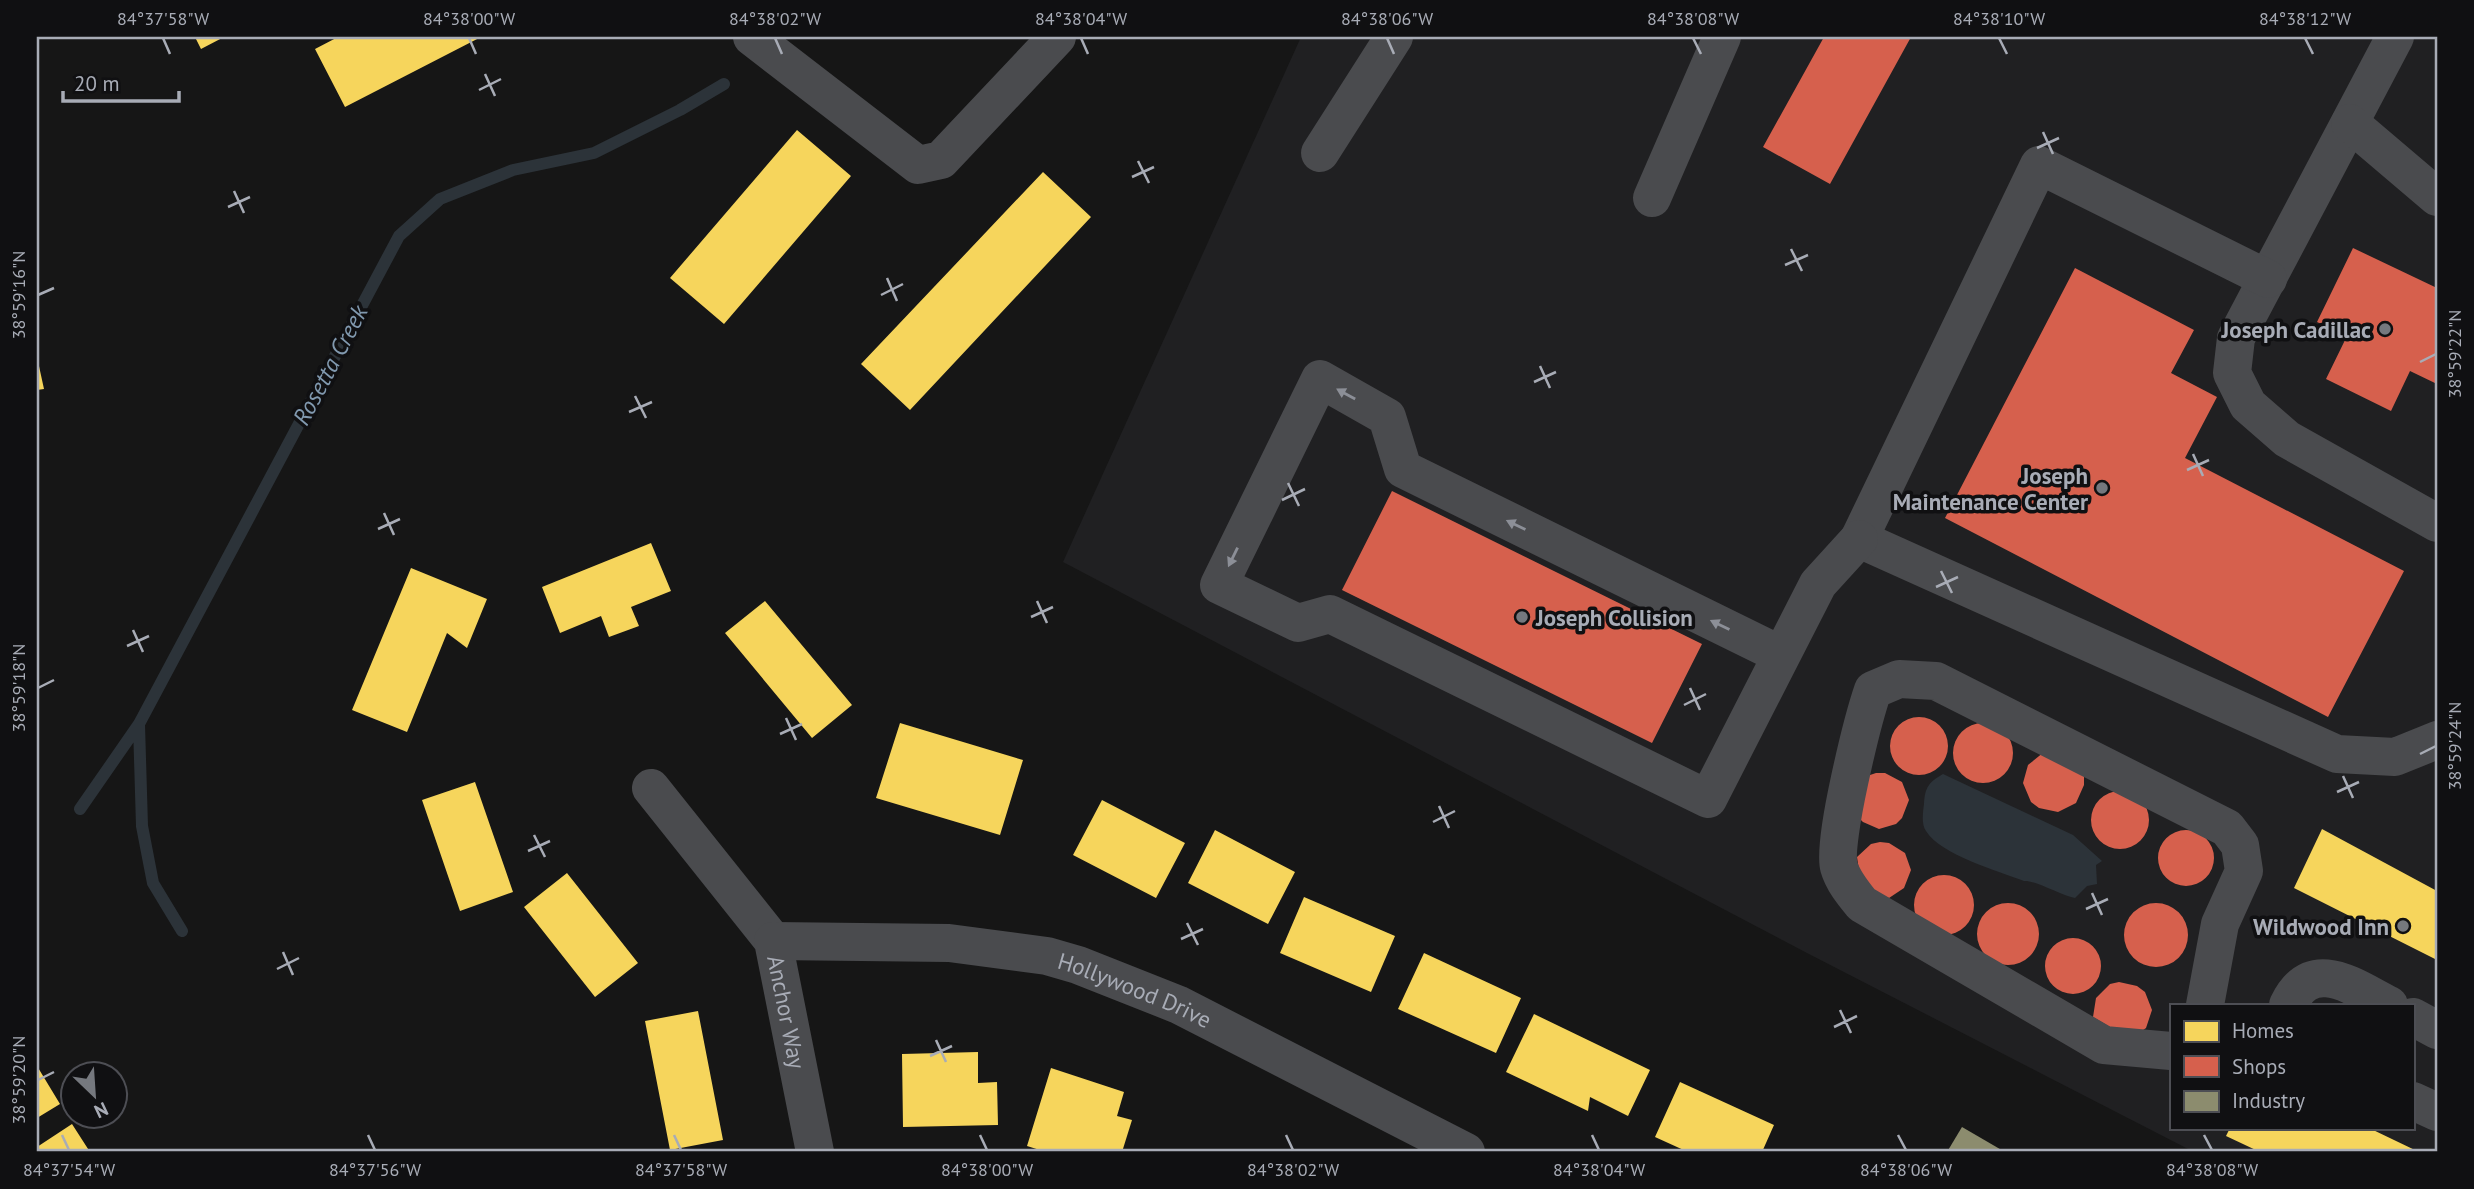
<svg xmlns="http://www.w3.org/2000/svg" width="2474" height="1189" viewBox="0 0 2474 1189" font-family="'PT Sans',sans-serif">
	<rect width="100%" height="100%" fill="#161616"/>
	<path fill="#202022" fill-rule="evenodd" d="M 1301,37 L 2437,37 L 2437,1152 L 2194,1152 L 1807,953 L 1063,562 ZM 2171,1005 L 2413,1005 L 2413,1128 L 2171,1128 Z"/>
	<path fill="#2c3339" d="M 1943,774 L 2073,835 L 2102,861 L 2096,865 L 2097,884 L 2087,886 L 2075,898 C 2060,895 2035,880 2024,881 C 1998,871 1941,855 1926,831 C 1921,824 1923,812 1924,804 C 1925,787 1929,782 1943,774 Z"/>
	<path fill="#f6d55c" d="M 195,37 L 224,37 L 201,49 Z
		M 338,37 L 481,37 L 345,107 L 315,49 Z
		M 797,130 L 851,176 L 724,324 L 670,278 Z
		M 1043,172 L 1091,217 L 910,410 L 861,364 Z
		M 37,357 L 44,389 L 37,390 Z
		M 651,543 L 671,591 L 631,607 L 639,626 L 609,637 L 601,616 L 560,633 L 542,587 Z
		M 411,568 L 487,599 L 467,648 L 447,633 L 407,732 L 352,710 Z
		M 765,601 L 852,705 L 812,738 L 725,633 Z
		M 900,723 L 1023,760 L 1000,835 L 876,798 Z
		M 475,782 L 513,892 L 460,911 L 422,800 Z
		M 1102,800 L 1185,843 L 1156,898 L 1073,855 Z
		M 2322,829 L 2437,891 L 2437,960 L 2294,888 Z
		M 1215,830 L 1295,872 L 1268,924 L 1188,883 Z
		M 567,873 L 638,963 L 595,997 L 524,907 Z
		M 1304,897 L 1395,936 L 1371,992 L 1280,953 Z
		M 1424,953 L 1521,998 L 1496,1053 L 1398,1009 Z
		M 698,1011 L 723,1140 L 670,1150 L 645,1021 Z
		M 1534,1014 L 1650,1070 L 1628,1116 L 1590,1097 L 1588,1111 L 1506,1072 Z
		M 978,1052 L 978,1083 L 997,1082 L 998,1125 L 903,1127 L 902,1054 Z
		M 37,1066 L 60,1104 L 37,1118 Z
		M 1051,1068 L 1124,1092 L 1117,1116 L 1132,1120 L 1122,1152 L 1046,1152 L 1027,1146 Z
		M 1680,1082 L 1774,1125 L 1762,1152 L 1688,1152 L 1655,1137 Z
		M 72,1124 L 90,1152 L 37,1152 L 37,1147 Z
		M 2230,1128 L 2369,1128 L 2419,1152 L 2260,1152 L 2226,1136 Z"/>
	<path fill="#d6604d" d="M 1824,37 L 1911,37 L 1830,184 L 1763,147 Z
		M 2353,248 L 2437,288 L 2437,384 L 2410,371 L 2391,411 L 2326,379 L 2347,336 L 2317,322 Z
		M 2075,268 L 2194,330 L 2171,373 L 2217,397 L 2185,458 L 2404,571 L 2328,717 L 1945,518 Z
		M 1392,491 L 1702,644 L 1652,743 L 1342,590 Z
		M1890 746a29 29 0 1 1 58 0a29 29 0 1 1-58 0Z
		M1953 753a30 30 0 1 1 60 0a30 30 0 1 1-60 0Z
		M 2044,752 L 2084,775 L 2084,785 L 2076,803 L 2058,812 L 2039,808 L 2031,802 L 2023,783 L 2028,765 Z
		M 1876,773 L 1885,773 L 1902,782 L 1909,800 L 1902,818 L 1896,824 L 1879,829 L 1863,822 L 1857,816 L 1867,776 Z
		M2091 820a29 29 0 1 1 58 0a29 29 0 1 1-58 0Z
		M2158 858a28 28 0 1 1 56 0a28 28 0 1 1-56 0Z
		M 1880,842 L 1889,843 L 1905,853 L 1911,870 L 1904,888 L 1889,898 L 1862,891 L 1857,857 L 1871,844 Z
		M1914 905a30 30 0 1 1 60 0a30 30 0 1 1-60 0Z
		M1977 934a31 31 0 1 1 62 0a31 31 0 1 1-62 0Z
		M2124 935a32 32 0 1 1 64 0a32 32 0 1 1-64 0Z
		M2045 966a28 28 0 1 1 56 0a28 28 0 1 1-56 0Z
		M 2119,982 L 2137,986 L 2145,992 L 2152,1010 L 2146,1028 L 2130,1039 L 2093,1017 L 2096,998 L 2110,984 Z"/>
	<path fill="#8c8c6e" d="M 1962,1127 L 2005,1152 L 1947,1152 Z"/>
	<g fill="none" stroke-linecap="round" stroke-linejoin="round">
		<path stroke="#2c3339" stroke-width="12" d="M 139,725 L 142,826 L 153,883 L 182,931
			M 80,809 L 139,724 L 399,236 L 440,199 L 513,170 L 594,153 L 680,110 L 724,84"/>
		<g stroke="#4a4b4e" stroke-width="38">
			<path d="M 752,37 L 918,165 L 941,160 L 1057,37"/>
			<path d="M 2395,37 L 2236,338 L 2232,373 L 2248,405 L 2287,439 L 2437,523"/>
			<path d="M 2350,123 L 2437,197"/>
			<path d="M 1320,153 L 1394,37"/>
			<path d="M 1652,198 L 1722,37"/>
			<path d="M 2268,279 L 2039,165 L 1859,539 L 2337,754 L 2395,757 L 2437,740"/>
			<path d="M 1781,655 L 1403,469 L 1387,417 L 1320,379 L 1219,585 L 1298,623 L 1330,614 L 1708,799 L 1818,584 L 1859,539"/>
			<path id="s1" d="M 651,788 L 773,941 L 815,1152"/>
			<path id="s2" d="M 773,941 L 949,943 L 1047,956 L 1078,965 L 1179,1005 L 1466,1152"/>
			<path d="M 2288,1005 C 2312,955 2353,987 2389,1005"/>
			<path d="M 2413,1017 L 2437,1030"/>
			<path d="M 2171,1051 L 2104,1045 L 1862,904 C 1853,893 1843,881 1839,867 C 1832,842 1863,719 1873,690 L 1899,679 L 1936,681 L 2227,828 L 2240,845 L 2244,871 L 2220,924 L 2205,1005"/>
			<path d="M 2413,1101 L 2437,1112"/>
		</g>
	</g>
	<defs><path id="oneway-solid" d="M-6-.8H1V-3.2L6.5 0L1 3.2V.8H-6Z" transform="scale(1.75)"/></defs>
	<g fill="#8c8f97">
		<use href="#oneway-solid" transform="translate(1346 394) rotate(-151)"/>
		<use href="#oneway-solid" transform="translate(1516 525) rotate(-154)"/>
		<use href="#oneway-solid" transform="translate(1233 557) rotate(116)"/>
		<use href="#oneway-solid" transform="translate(1720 625) rotate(-154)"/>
	</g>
	<path fill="none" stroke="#a8acb6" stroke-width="2.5" d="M 163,38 L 170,54M 469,38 L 476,54M 775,38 L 782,54M 1081,38 L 1088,54M 1387,38 L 1394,54M 1693,38 L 1701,54M 1999,38 L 2007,54M 2305,38 L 2313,54M 485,74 L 495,96M 479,90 L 501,79M 2043,132 L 2053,154M 2037,148 L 2059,138M 1138,161 L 1149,183M 1132,177 L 1154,167M 234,191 L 244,213M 228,207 L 250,197M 1791,249 L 1802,271M 1785,265 L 1808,255M 887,278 L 897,301M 38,295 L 54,288M 881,295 L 903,284M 2420,362 L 2436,354M 1540,366 L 1550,388M 1534,382 L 1556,372M 635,396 L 646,418M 629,412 L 652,402M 2193,454 L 2203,476M 2187,470 L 2209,460M 1288,483 L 1299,506M 1282,500 L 1305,489M 384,513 L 394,535M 378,529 L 400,519M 1941,571 L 1952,593M 1936,587 L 1958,577M 1037,601 L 1047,623M 1031,617 L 1053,607M 133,630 L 143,652M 127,646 L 149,636M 38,688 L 54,680M 1690,688 L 1700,710M 1684,705 L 1706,694M 786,718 L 796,740M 780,734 L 802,724M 2420,754 L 2436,746M 2343,776 L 2353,798M 2337,792 L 2359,782M 1439,806 L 1449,828M 1433,822 L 1455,811M 534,835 L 545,857M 528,851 L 550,841M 2092,893 L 2102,915M 2086,909 L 2108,899M 1187,923 L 1198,945M 1181,939 L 1203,929M 283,952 L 293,975M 277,969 L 299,958M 1840,1010 L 1851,1033M 1834,1027 L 1857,1016M 936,1040 L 946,1062M 930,1056 L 952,1046M 38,1080 L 54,1072M 62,1135 L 69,1150M 368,1135 L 375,1150M 674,1135 L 681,1150M 980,1135 L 987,1150M 1286,1135 L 1293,1150M 1592,1135 L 1599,1150M 1898,1135 L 1906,1150M 2204,1135 L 2212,1150"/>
	<g fill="#75787e" stroke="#101012" stroke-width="2.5">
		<circle cx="2385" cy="329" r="7"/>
		<circle cx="2102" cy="488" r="7"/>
		<circle cx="1522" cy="617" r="7"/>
		<circle cx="2403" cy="926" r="7"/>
	</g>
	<g text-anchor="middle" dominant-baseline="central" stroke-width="7" stroke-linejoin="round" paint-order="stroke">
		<g font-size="23" font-weight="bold" fill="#a8acb6" stroke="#101012" text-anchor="end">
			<text x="2371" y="329">Joseph Cadillac</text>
			<text x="2088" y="475">Joseph<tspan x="2088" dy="26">Maintenance Center</tspan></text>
			<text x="1536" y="617" text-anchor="start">Joseph Collision</text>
			<text x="2389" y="926">Wildwood Inn</text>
		</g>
		<g font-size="23" fill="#a8acb6" stroke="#101012">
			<text stroke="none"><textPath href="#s2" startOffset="369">Hollywood Drive</textPath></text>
			<text stroke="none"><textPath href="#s1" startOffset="268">Anchor Way</textPath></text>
		</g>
		<g font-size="24" font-style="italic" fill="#8199af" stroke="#101012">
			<text transform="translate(330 365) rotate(-62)">Rosetta Creek</text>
		</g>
	</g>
	<rect width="2474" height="1189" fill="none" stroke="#101012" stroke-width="77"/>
	<rect x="2170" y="1004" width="245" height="126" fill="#101012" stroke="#4d4e54" stroke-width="2"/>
	<rect x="2184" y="1021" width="35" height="21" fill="#f6d55c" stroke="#4d4e54" stroke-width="2"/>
	<text x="2232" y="1038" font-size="21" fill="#a8acb6">Homes</text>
	<rect x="2184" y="1056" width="35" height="21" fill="#d6604d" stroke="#4d4e54" stroke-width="2"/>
	<text x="2232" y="1074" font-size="21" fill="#a8acb6">Shops</text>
	<rect x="2184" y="1091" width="35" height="21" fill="#8c8c6e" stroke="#4d4e54" stroke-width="2"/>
	<text x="2232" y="1108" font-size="21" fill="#a8acb6">Industry</text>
	<g transform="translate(94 1095) rotate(155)"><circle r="33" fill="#101012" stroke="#4d4e54" stroke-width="2"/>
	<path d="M0-5L12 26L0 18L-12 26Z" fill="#75787e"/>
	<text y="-10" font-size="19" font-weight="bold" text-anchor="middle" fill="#a8acb6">N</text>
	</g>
	<path d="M63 91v10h116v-10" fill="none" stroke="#a8acb6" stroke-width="3.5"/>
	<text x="74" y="91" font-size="21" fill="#a8acb6" stroke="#101012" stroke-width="5" paint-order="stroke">20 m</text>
	<rect x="38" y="38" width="2398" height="1112" fill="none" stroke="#a8acb6" stroke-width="2.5"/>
	<g font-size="18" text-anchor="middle" fill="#a8acb6">
		<text x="163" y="25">84°37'58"W</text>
		<text x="469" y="25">84°38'00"W</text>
		<text x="775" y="25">84°38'02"W</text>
		<text x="1081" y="25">84°38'04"W</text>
		<text x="1387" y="25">84°38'06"W</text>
		<text x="1693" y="25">84°38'08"W</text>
		<text x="1999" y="25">84°38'10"W</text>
		<text x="2305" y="25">84°38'12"W</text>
		<text transform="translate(19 295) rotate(-90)" y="6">38°59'16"N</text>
		<text transform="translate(2455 354) rotate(-90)" y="6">38°59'22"N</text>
		<text transform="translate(19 688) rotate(-90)" y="6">38°59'18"N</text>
		<text transform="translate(2455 746) rotate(-90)" y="6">38°59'24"N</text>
		<text transform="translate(19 1080) rotate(-90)" y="6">38°59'20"N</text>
		<text x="69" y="1176">84°37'54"W</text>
		<text x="375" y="1176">84°37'56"W</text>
		<text x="681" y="1176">84°37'58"W</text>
		<text x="987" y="1176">84°38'00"W</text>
		<text x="1293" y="1176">84°38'02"W</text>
		<text x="1599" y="1176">84°38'04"W</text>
		<text x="1906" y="1176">84°38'06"W</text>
		<text x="2212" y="1176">84°38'08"W</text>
	</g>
</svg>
